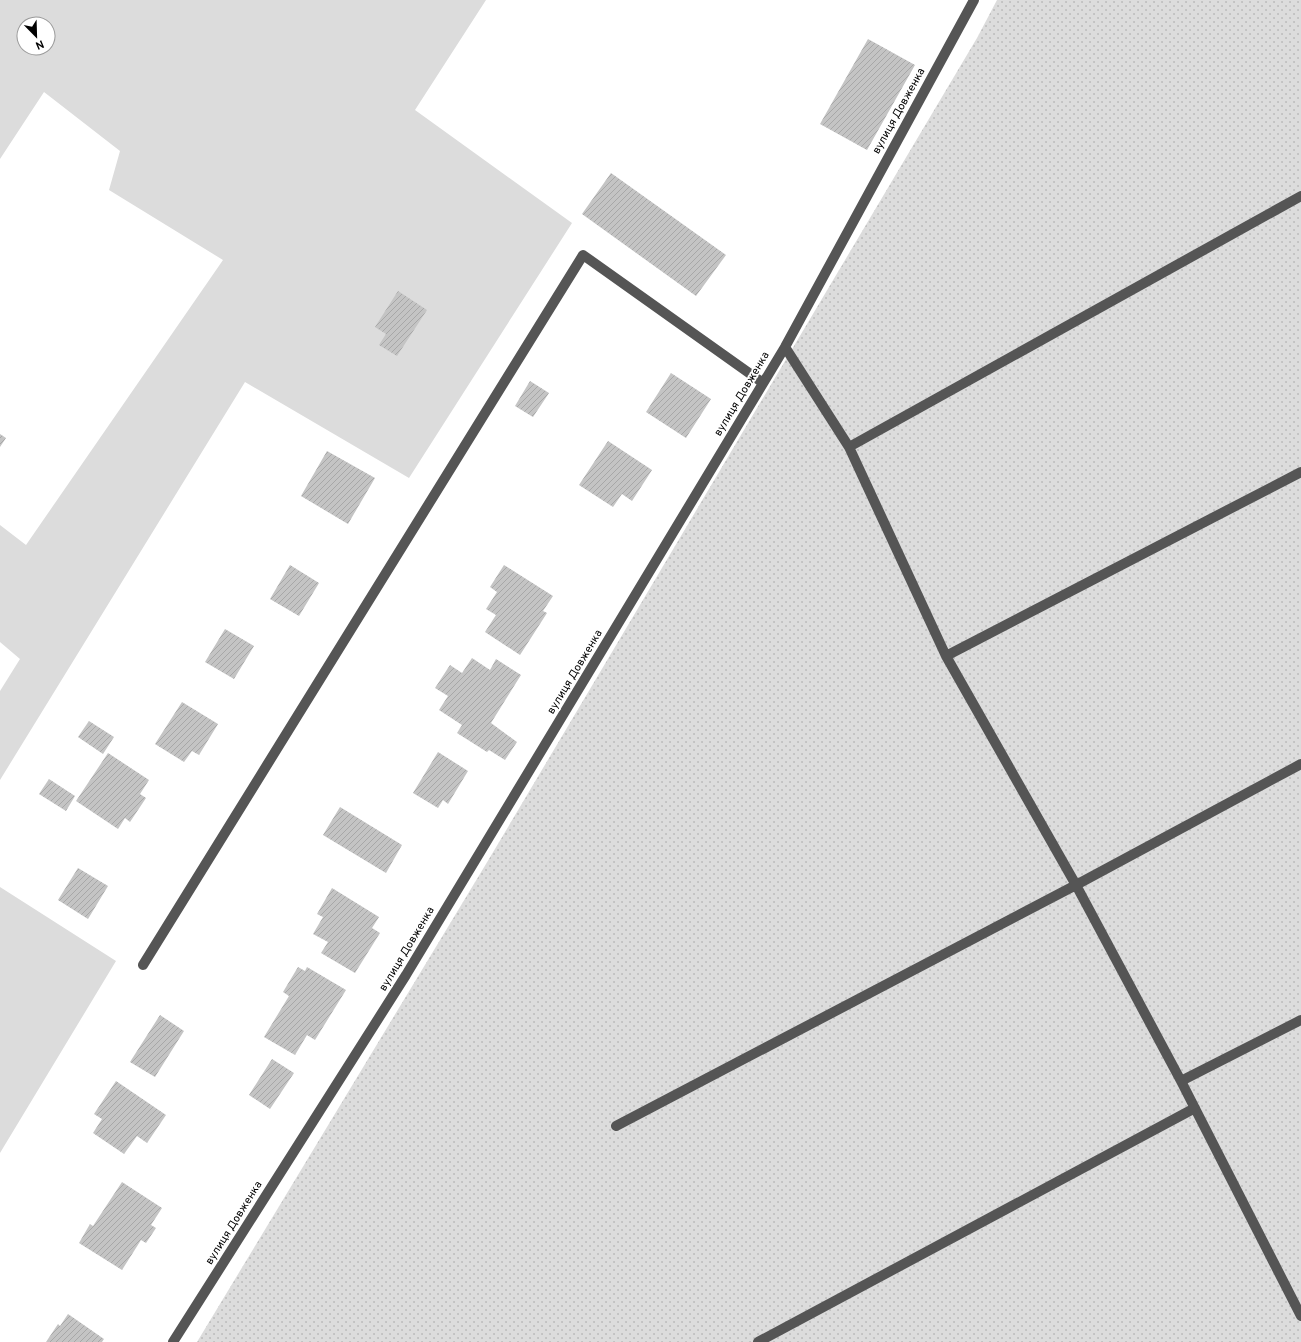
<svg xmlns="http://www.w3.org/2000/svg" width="1301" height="1342" viewBox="0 0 1301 1342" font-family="Overpass,sans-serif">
	<defs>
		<pattern id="garden-dots" width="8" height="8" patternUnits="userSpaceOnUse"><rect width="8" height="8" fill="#dcdcdc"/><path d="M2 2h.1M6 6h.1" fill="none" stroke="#bbb" stroke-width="1.8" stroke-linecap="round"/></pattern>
		<pattern id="building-hatch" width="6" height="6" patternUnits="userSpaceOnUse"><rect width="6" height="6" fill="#c4c4c4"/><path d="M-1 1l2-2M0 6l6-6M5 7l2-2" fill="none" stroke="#a7a7a7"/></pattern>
	</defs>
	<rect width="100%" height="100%" fill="#fff"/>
	<path fill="#dcdcdc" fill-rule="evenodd" d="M 0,0 L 486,0 L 415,110 L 572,223 L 409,478 L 245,382 L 0,780 L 0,691 L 20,659 L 0,642 L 0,525 L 26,545 L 223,260 L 109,190 L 120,151 L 44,92 L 0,159 ZM 24,24 L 48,24 L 48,48 L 24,48 Z
		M 0,887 L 116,961 L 0,1153 Z"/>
	<path fill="url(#garden-dots)" d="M 997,0 L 1301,0 L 1301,1342 L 197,1342 L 486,864 L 977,38 Z"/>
	<path fill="url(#building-hatch)" d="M 868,39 L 915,65 L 867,150 L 820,124 Z
		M 611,173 L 726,255 L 696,296 L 582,214 Z
		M 398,291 L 427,310 L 397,356 L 379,345 L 386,334 L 375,327 Z
		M 671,373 L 711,399 L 686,438 L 646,412 Z
		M 530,381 L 549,393 L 533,417 L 515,406 Z
		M 0,434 L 6,438 L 0,447 Z
		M 608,441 L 652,470 L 632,501 L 622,494 L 613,507 L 579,485 Z
		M 327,451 L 375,478 L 348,524 L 301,496 Z
		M 290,565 L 319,583 L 299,616 L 270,599 Z
		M 504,565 L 553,596 L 543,611 L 547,613 L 520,655 L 485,632 L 496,615 L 486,609 L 497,592 L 490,587 Z
		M 225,629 L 254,646 L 234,679 L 205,662 Z
		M 472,658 L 490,670 L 496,659 L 521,675 L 491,723 L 517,742 L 505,760 L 489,750 L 487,752 L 457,733 L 462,725 L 439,710 L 448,696 L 435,688 L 450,665 L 462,673 Z
		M 182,702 L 218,724 L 199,755 L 192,751 L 184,762 L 155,744 Z
		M 89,721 L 114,737 L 103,754 L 78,737 Z
		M 438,752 L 468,771 L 448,804 L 443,800 L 438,808 L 413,793 Z
		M 108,753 L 149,780 L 140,794 L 146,798 L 130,822 L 125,818 L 118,829 L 76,801 Z
		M 49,779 L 75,796 L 66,811 L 39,794 Z
		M 340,807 L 402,845 L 386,873 L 323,835 Z
		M 78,868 L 108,886 L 88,919 L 58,900 Z
		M 332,888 L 379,917 L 372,928 L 380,933 L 355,973 L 321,953 L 328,942 L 313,934 L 323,917 L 317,914 Z
		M 298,967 L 305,971 L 307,967 L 346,990 L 315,1040 L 307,1035 L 295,1055 L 264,1037 L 289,996 L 283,992 Z
		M 160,1015 L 184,1031 L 155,1077 L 130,1062 Z
		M 272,1059 L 294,1073 L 270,1109 L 249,1095 Z
		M 116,1081 L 166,1115 L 147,1143 L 137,1136 L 124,1154 L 93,1133 L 102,1119 L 94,1114 Z
		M 122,1182 L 162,1208 L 151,1225 L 156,1228 L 146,1243 L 141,1240 L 122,1270 L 79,1243 L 90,1224 L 93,1226 Z
		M 68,1314 L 104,1339 L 102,1342 L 46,1342 L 58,1324 L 60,1326 Z"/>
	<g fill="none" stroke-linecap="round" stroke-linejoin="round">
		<path stroke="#555" stroke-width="10" d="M 785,347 L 849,447 L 946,656 L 1076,885 L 1181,1081 L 1301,1316
			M 849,447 L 1301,196
			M 946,656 L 1301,472
			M 143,965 L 583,255 L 763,383
			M 1181,1081 L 1301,1020
			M 616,1126 L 1076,885 L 1301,764
			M 173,1342 L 406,975 L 785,347 L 974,0
			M 758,1342 L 1195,1108"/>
	</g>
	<g text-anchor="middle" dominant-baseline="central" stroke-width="3.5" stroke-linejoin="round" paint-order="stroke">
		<g font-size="11" fill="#000" stroke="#fff">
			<text transform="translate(899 111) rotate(-61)">вулиця Довженка</text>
			<text transform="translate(742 394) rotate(-59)">вулиця Довженка</text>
			<text transform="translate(575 672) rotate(-59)">вулиця Довженка</text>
			<text transform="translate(407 949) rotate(-59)">вулиця Довженка</text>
			<text transform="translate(234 1223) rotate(-58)">вулиця Довженка</text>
		</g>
	</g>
	<g transform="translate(36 36) rotate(157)"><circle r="19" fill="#ffffff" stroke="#999999"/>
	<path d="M0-3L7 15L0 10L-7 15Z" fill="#000000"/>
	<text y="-6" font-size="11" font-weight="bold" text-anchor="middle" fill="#000000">N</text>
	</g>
</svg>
